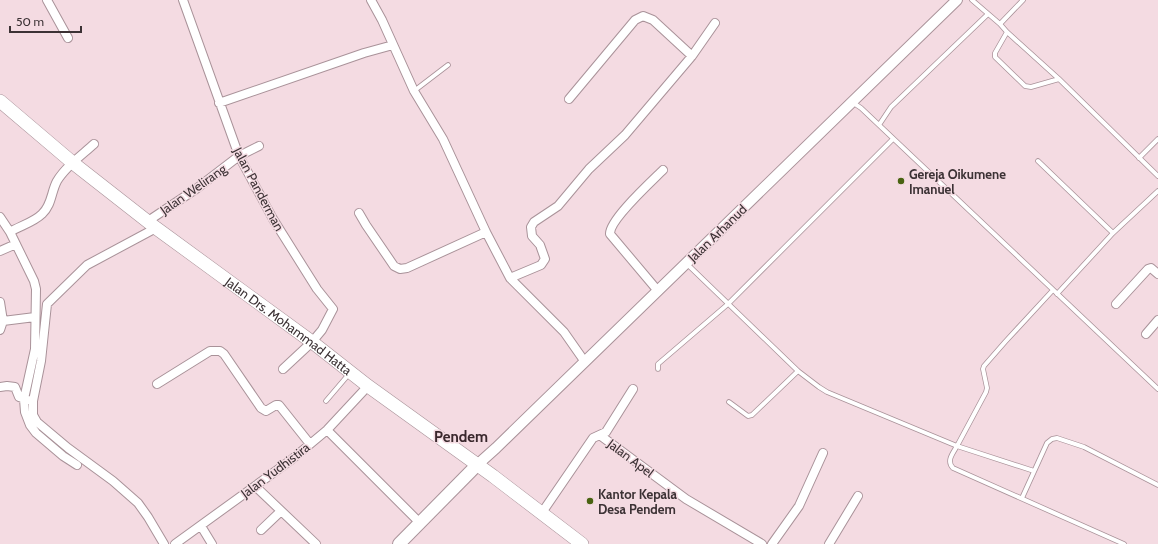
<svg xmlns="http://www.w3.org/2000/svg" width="1158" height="544" viewBox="0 0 1158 544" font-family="Cabin,sans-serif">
	<rect width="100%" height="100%" fill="#f4dbe2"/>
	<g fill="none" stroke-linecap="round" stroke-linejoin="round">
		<defs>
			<path id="service" d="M 972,0 L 1000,24 L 1007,32 L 1059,79 L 1158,176
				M 1000,24 L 1023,0
				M 1007,32 L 995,53 L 995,57 L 1025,86 L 1031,87 L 1059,79
				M 414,91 L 448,65
				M 852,102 L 861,108 L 1158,389
				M 879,125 L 891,107 L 988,14
				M 1139,158 L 1158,139
				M 1038,161 L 1113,233
				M 687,264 L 798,371 L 819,387 L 827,392 L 957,446 C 953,453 946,461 953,468 L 1124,544
				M 1057,294 L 1113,233 L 1158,191
				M 658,369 L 658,364 L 728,304 L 893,139
				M 326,401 L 349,374
				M 729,402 L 748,416 L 752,415 L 798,371
				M 1034,471 L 957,446 L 986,392 L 987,388 L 983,369 L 984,366 L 1005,342 L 1053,290
				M 1022,498 L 1047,443 L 1052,439 L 1057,438 L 1084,447 L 1158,485"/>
			<path id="minor" d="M 47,0 L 68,38
				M 183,0 L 239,156 L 273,219 L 317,289 L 333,309 L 322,330 L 312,342 L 283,369
				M 371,0 L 382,20 L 414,91 L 443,139 L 486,232 L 510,278 L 564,332 L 585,362
				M 569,99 L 635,20 L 643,16 L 653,20 L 692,56
				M 219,103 L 364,53 L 393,45
				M 359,213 L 366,225 L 394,266 L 400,269 L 407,268 L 486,232
				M 0,217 L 10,232 L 34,281 L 36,289 L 35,349 L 24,399 L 25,412 L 30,425 L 36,433 L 63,456 L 77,465
				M 148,221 L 196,189 L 239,156 L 259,146
				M 156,228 L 87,265 L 47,304 L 41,361 L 33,401 L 33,415 L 37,422 L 68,448 L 113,481 L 138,503 L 148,517 L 164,544
				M 10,232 C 20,226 34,222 42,214 C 52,205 51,192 57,181 C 66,166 82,155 94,144
				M 0,251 L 16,244
				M 510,278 L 541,265 L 545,259 L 540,245 L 532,236 L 531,227 L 534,222 L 558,206 L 589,169 L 625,135 L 692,56 L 715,23
				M 658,291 L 610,234 C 609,220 652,181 663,170
				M 0,302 L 3,321 L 0,330
				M 1116,304 L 1148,269 L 1151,268 L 1158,274
				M 3,321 L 35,317
				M 1146,334 L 1158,320
				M 157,384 L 210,351 L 220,351 L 224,354 L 261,408 L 266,411 L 276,405 L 279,405 L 310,444
				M 0,387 L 7,386 L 15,387 L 19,397 L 28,400
				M 327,430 L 420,523
				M 601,436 L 686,499 L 762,544
				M 255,486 L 316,544
				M 541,514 L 593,438 L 606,432 L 633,389
				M 201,526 L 212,544
				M 261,530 L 281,511
				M 175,544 L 291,460 L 327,430 L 368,386
				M 772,544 L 799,506 L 823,453
				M 829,544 L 858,496"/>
			<path id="tertiary" d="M 477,465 L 496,448 L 957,0"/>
			<path id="secondary" d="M 399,544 L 477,465"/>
			<g id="primary">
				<path id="s1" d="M 0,101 L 73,163 L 156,228 L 312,342 L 368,386 L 493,476 L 582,544"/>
			</g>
		</defs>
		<use href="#service" stroke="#a99299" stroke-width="5.5"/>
		<use href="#minor" stroke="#a99299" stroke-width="10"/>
		<use href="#tertiary" stroke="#a99299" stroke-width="12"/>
		<use href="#secondary" stroke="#a99299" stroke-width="14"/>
		<use href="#primary" stroke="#a99299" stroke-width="14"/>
		<use href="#service" stroke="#fff" stroke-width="4"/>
		<use href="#minor" stroke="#fff" stroke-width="8"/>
		<use href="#tertiary" stroke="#fff" stroke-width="10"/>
		<use href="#secondary" stroke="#fff" stroke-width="12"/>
		<use href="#primary" stroke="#fff" stroke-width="13"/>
	</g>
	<g fill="#496211" stroke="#f4dbe2" stroke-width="1.5">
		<circle cx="901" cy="181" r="4"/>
		<circle cx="590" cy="501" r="4"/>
	</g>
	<g text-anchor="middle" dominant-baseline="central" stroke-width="3" stroke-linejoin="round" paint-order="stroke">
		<g font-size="13" font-weight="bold" fill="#3c3235" stroke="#f4dbe2" text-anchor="start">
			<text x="909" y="174">Gereja Oikumene<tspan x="909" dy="15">Imanuel</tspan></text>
			<text x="598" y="494">Kantor Kepala<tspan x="598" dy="15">Desa Pendem</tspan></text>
		</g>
		<g font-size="13" fill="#3c3235" stroke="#f4dbe2">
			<text transform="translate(193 189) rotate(-35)">Jalan Welirang</text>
			<text transform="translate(259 189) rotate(62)">Jalan Panderman</text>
			<text transform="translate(717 233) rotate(-44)">Jalan Arhanud</text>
			<text stroke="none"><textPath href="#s1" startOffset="366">Jalan Drs. Mohammad Hatta</textPath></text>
			<text transform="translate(631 458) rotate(37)">Jalan Apel</text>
			<text transform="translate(275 470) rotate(-37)">Jalan Yudhistira</text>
		</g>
		<g font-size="15" font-weight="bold" fill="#3a282d" stroke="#f4dbe2">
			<text x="461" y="437">Pendem</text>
		</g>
	</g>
	<path d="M10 26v6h71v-6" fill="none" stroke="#3c3235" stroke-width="2"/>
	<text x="16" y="26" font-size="12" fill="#3c3235" stroke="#f4dbe2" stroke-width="3" paint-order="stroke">50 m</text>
</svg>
